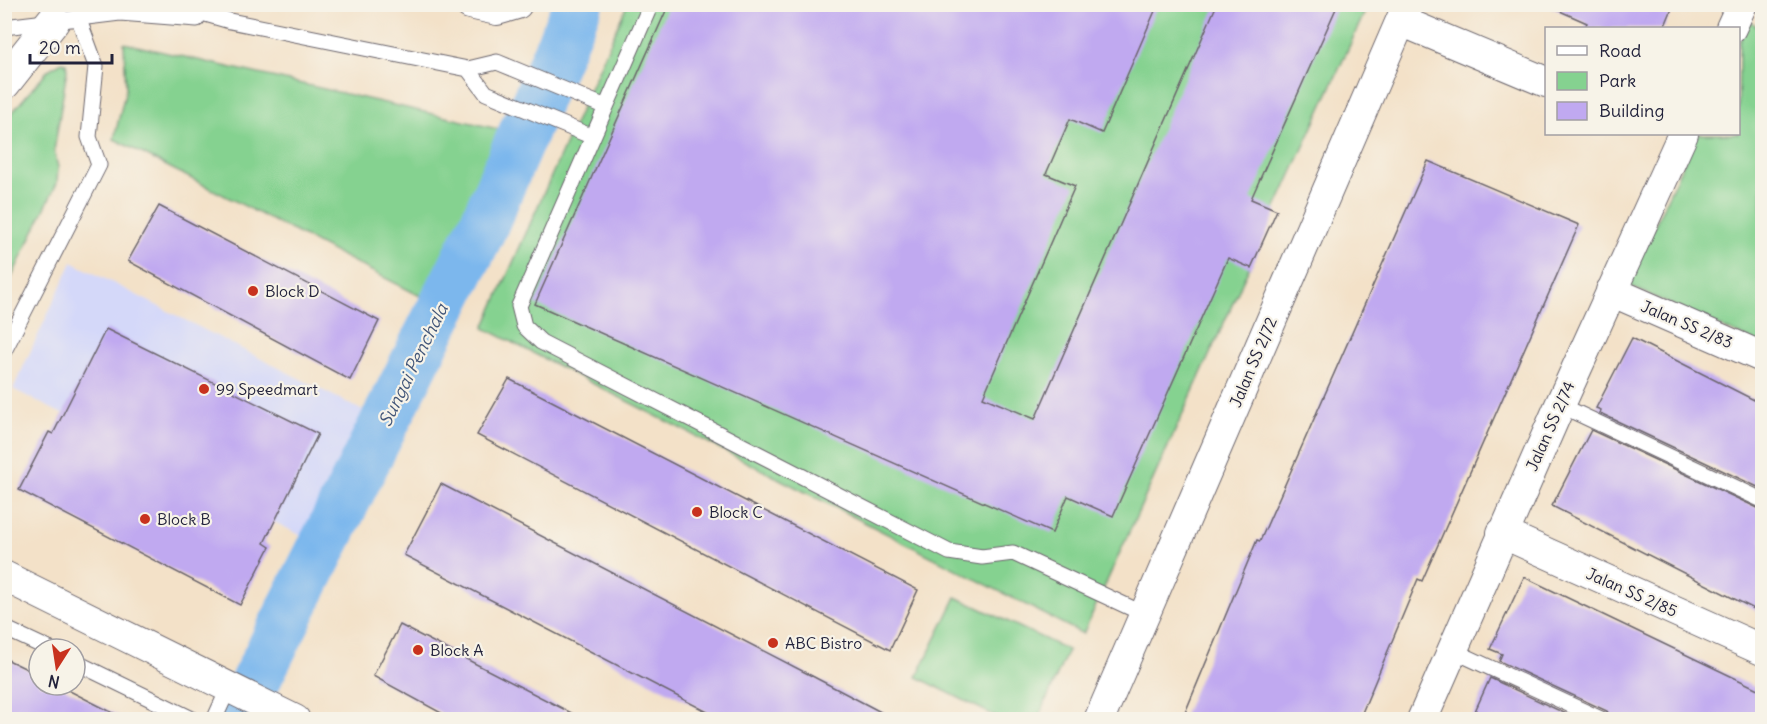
<svg xmlns="http://www.w3.org/2000/svg" width="1767" height="724" viewBox="0 0 1767 724" font-family="Delius,sans-serif">
	<rect width="100%" height="100%" fill="#f7f3e8"/>
	<filter id="ink" filterUnits="userSpaceOnUse"><feTurbulence type="fractalNoise" baseFrequency=".0167" numOctaves="2"/><feDisplacementMap in="SourceGraphic" scale="12" xChannelSelector="R" yChannelSelector="G"/><feConvolveMatrix kernelMatrix="1 2 1 2 8 2 1 2 1" color-interpolation-filters="sRGB"/></filter>
	<filter id="wash" filterUnits="userSpaceOnUse"><feTurbulence type="fractalNoise" baseFrequency=".008" numOctaves="4" result="noise"/><feDisplacementMap in="SourceGraphic" scale="24" xChannelSelector="R" yChannelSelector="G"/><feGaussianBlur stdDeviation="1.35" result="paint"/><feColorMatrix in="noise" values="0 0 0 0 0 0 0 0 0 0 0 0 0 0 0 0 0 1.4 0 .05"/><feComposite in="paint" operator="in"/></filter>
	<g filter="url(#wash)">
		<rect width="100%" height="100%" fill="#f3e1c8"/>
		<path fill="#d4d8f9" d="M 72,262 L 367,413 L 304,537 L 13,389 Z"/>
		<path fill="#85d290" stroke="#547a66" stroke-width="1.5" d="M 627,5 L 1368,5 L 1083,634 L 484,328 Z
			M 1749,20 L 1762,30 L 1762,345 L 1627,285 L 1697,134 L 1738,134 L 1739,42 Z
			M 124,43 L 507,131 L 428,300 L 114,139 L 126,89 Z
			M 62,62 L 66,63 L 67,70 L 54,151 L 58,167 L 57,183 L 5,291 L 5,121 L 48,70 Z
			M 956,597 L 1068,650 L 1038,719 L 1001,719 L 917,677 Z"/>
		<g fill="none" stroke-linecap="round" stroke-linejoin="round">
			<path stroke="#7cb7ed" stroke-width="50" d="M 236,720 L 484,224 L 578,4"/>
		</g>
		<g id="blocks">
			<path fill="#c0a9f0" d="M 669,4 L 1158,4 L 1102,133 L 1070,119 L 1046,174 L 1075,186 L 983,397 L 1035,419 L 1217,4 L 1338,4 L 1251,199 L 1277,210 L 1251,268 L 1228,258 L 1113,516 L 1068,496 L 1052,533 L 535,304 Z
				M 1544,4 L 1674,4 L 1664,28 L 1585,28 L 1587,23 Z
				M 1428,161 L 1579,225 L 1422,581 L 1418,579 L 1359,720 L 1182,720 L 1257,540 L 1260,541 Z
				M 159,206 L 379,321 L 350,380 L 128,261 Z
				M 106,329 L 318,434 L 264,543 L 270,547 L 240,605 L 19,490 L 49,432 L 53,434 Z
				M 1632,338 L 1762,404 L 1762,489 L 1600,413 L 1601,410 L 1596,408 Z
				M 509,379 L 918,590 L 890,650 L 477,435 Z
				M 1591,430 L 1762,510 L 1762,613 L 1552,506 Z
				M 441,484 L 812,676 L 896,720 L 723,720 L 404,555 Z
				M 1524,577 L 1762,691 L 1762,720 L 1613,720 L 1607,711 L 1499,661 L 1502,654 L 1490,649 Z
				M 400,625 L 585,720 L 454,720 L 373,676 Z
				M 4,658 L 39,675 L 39,685 L 58,685 L 127,720 L 4,720 Z
				M 1490,678 L 1579,720 L 1471,720 Z"/>
		</g>
	</g>
	<g filter="url(#ink)">
		<use href="#blocks" fill-opacity="0" stroke="#6b656c" stroke-width="1.5"/>
		<g fill="none" stroke-linecap="round" stroke-linejoin="round">
			<defs>
				<path id="service" d="M 171,4 L 230,21 L 468,69 L 497,62 L 606,107
					M 651,4 L 519,306 L 524,326 L 541,342 L 949,552 L 982,557 L 1013,553 L 1144,614
					M 4,27 L 120,13 L 197,19
					M 468,69 L 486,93 L 593,137
					M 4,351 L 99,165 L 89,137 L 96,66 L 78,17
					M 1560,405 L 1762,500
					M 4,628 L 49,649
					M 1452,650 L 1603,720
					M 75,662 L 194,720
					M 214,720 L 229,687"/>
				<path id="minor" d="M 470,4 L 497,10 L 517,4
					M 1401,21 L 1546,82
					M 1731,28 L 1742,4
					M 1611,291 L 1762,357
					M 1502,533 L 1762,650
					M 4,576 L 295,720
					M 1099,720 L 1408,4
					M 1422,720 L 1560,405 L 1683,134"/>
				<path id="secondary" d="M 4,83 L 53,21"/>
			</defs>
			<use href="#service" stroke="#6b656c" stroke-width="17"/>
			<use href="#minor" stroke="#6b656c" stroke-width="32"/>
			<use href="#secondary" stroke="#6b656c" stroke-width="35"/>
			<use href="#service" stroke="#fff" stroke-width="15"/>
			<use href="#minor" stroke="#fff" stroke-width="30"/>
			<use href="#secondary" stroke="#fff" stroke-width="33"/>
		</g>
	</g>
	<g fill="#c8321e" stroke="#f7f3e8" stroke-width="2">
		<circle cx="253" cy="291" r="6"/>
		<circle cx="204" cy="389" r="6"/>
		<circle cx="697" cy="512" r="6"/>
		<circle cx="145" cy="519" r="6"/>
		<circle cx="773" cy="643" r="6"/>
		<circle cx="418" cy="650" r="6"/>
	</g>
	<g text-anchor="middle" dominant-baseline="central" stroke-width="4.5" stroke-linejoin="round" paint-order="stroke">
		<g font-size="16" fill="#22223b" stroke="#f7f3e8" text-anchor="start">
			<text x="265" y="291">Block D</text>
			<text x="216" y="389">99 Speedmart</text>
			<text x="709" y="512">Block C</text>
			<text x="157" y="519">Block B</text>
			<text x="785" y="643">ABC Bistro</text>
			<text x="430" y="650">Block A</text>
		</g>
		<g font-size="16" fill="#22223b" stroke="#f7f3e8">
			<text transform="translate(1687 324) rotate(23)">Jalan SS 2/83</text>
			<text transform="translate(1253 362) rotate(-67)">Jalan SS 2/72</text>
			<text transform="translate(1550 426) rotate(-66)">Jalan SS 2/74</text>
			<text transform="translate(1632 592) rotate(24)">Jalan SS 2/85</text>
		</g>
		<g font-size="18" font-style="italic" fill="#425679" stroke="#f7f3e8">
			<text transform="translate(413 365) rotate(-64)">Sungai Penchala</text>
		</g>
	</g>
	<rect width="1767" height="724" fill="none" stroke="#f7f3e8" stroke-width="24"/>
	<rect x="1545" y="27" width="195" height="108" fill="#f7f3e8" stroke="#a29fa3" stroke-width="1.5"/>
	<rect x="1557" y="46" width="30" height="9" fill="#ffffff" stroke="#a29fa3" stroke-width="1.5"/>
	<text x="1599" y="57" font-size="18" fill="#22223b">Road</text>
	<rect x="1557" y="72" width="30" height="18" fill="#85d290" stroke="#a29fa3" stroke-width="1.5"/>
	<text x="1599" y="87" font-size="18" fill="#22223b">Park</text>
	<rect x="1557" y="102" width="30" height="18" fill="#c0a9f0" stroke="#a29fa3" stroke-width="1.5"/>
	<text x="1599" y="117" font-size="18" fill="#22223b">Building</text>
	<g transform="translate(57 667) rotate(192)"><circle r="28" fill="#f7f3e8" stroke="#a29fa3" stroke-width="1.5"/>
	<path d="M0-4.5L10 22L0 15L-10 22Z" fill="#c8321e"/>
	<text y="-9" font-size="16" font-weight="bold" text-anchor="middle" fill="#22223b">N</text>
	</g>
	<path d="M30 54v9h82v-9" fill="none" stroke="#22223b" stroke-width="3"/>
	<text x="39" y="54" font-size="18" fill="#22223b" stroke="#f7f3e8" stroke-width="4.5" paint-order="stroke">20 m</text>
</svg>
